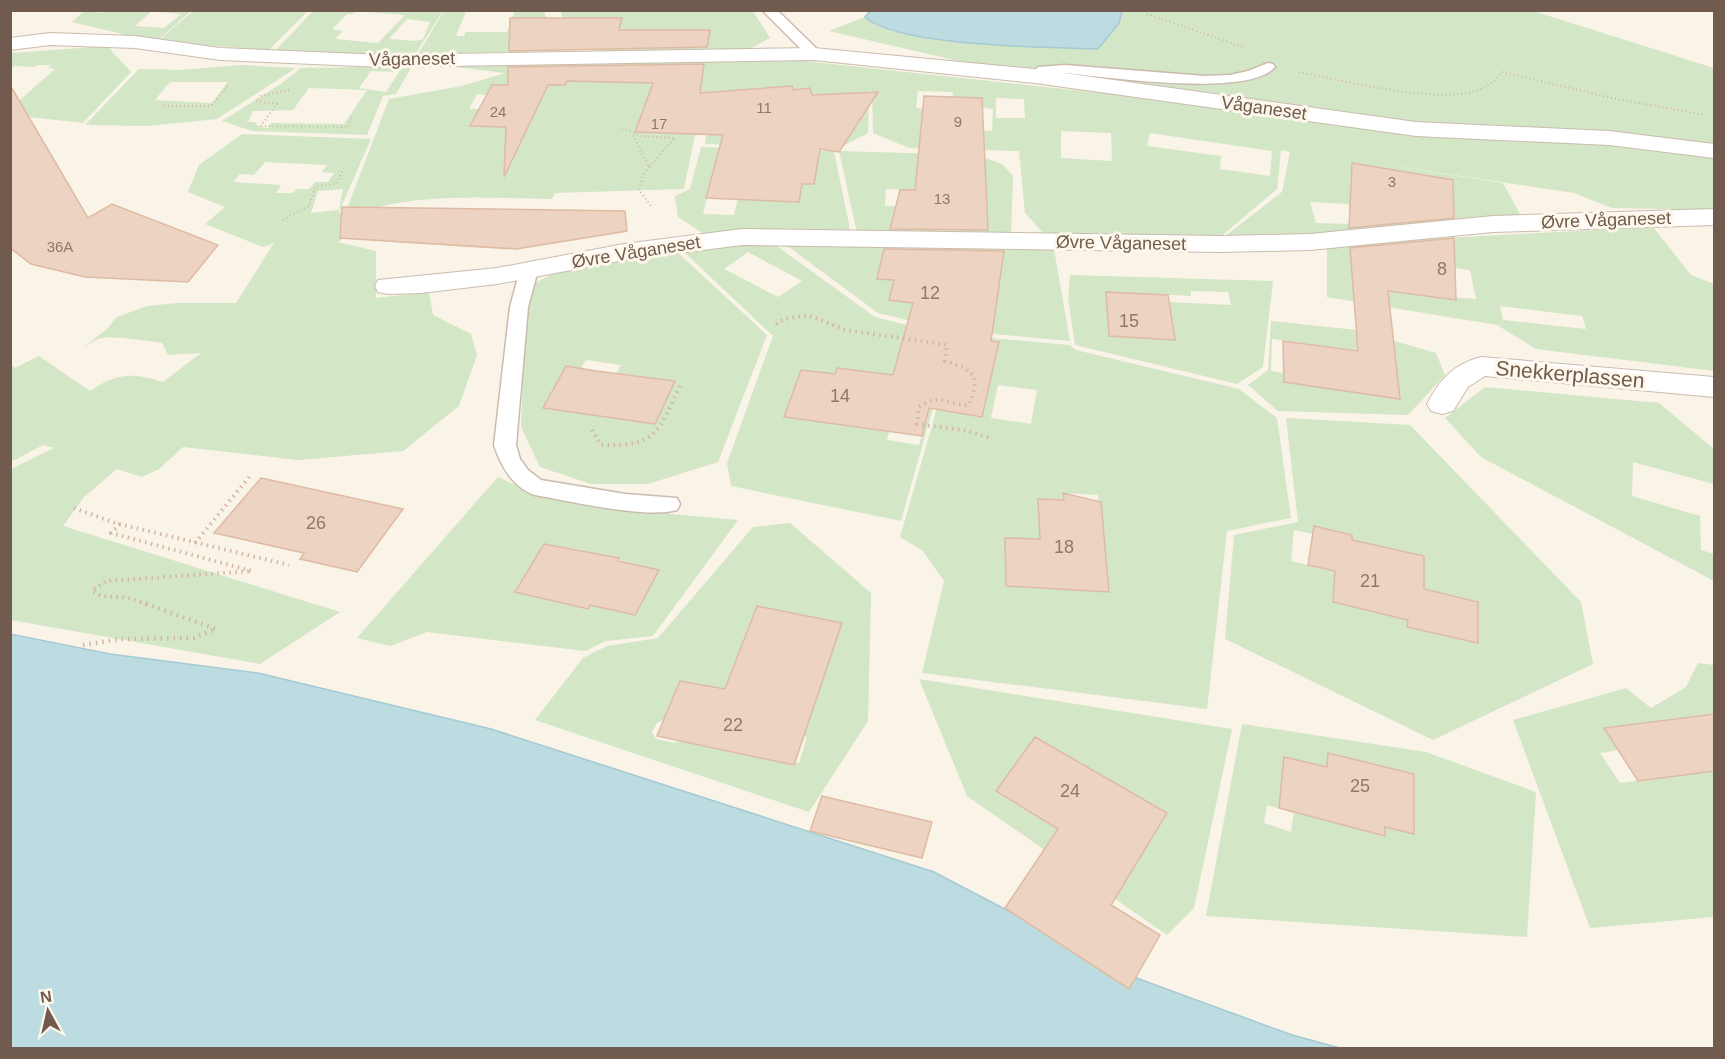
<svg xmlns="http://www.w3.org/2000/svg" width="1725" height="1059" viewBox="0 0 1725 1059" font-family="Arial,sans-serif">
	<rect width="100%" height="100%" fill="#faf3e7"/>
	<path fill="#d3e6c6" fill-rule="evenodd" d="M 108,10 L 191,11 L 156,42 L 72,22 L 84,11 L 104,13 ZM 152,11 L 181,14 L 164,28 L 135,26 Z
		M 257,10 L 308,11 L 269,50 L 157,42 L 193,11 Z
		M 1530,10 L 1714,68 L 1714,210 L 1612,208 L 1574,193 L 1341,158 L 1503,183 L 1521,216 L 1312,236 L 1224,237 L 1282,192 L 1290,152 L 1281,150 L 1277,189 L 1219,238 L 1045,235 L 1025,213 L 1019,151 L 909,148 L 873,133 L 872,91 L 869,91 L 868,133 L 837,149 L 705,144 L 707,126 L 698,120 L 684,189 L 555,193 L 552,199 C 485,198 415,192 351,215 L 355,230 L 338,242 L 376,251 L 376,298 L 429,292 L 433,315 L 471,334 L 477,355 L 459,406 L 403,451 L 298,460 L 183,447 L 159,469 L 142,477 L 117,469 L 84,497 L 63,526 L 340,612 L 260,664 L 11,620 L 11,469 L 54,448 L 43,445 L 11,462 L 10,364 L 15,368 L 39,356 L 90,391 C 116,373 132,372 163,382 L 201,353 L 168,355 L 162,343 C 152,341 111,336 102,338 C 96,339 90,344 84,347 L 107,329 L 117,317 L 147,306 L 178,303 L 236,303 L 274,243 L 263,247 L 205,224 L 225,207 L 188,192 L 199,165 L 242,134 L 371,139 L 338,214 L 348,206 L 389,99 L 462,86 L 505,73 L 438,65 L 651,60 L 804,61 L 1093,92 L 829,31 L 865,17 L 875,25 L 894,32 L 1119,23 L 1122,11 ZM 792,86 L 793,90 L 810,88 L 732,123 L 751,89 ZM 918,91 L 953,92 L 952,104 L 993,109 L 992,131 L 921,128 L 923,109 L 916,108 ZM 477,94 L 487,95 L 535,113 L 528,128 L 471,126 L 479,109 L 469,109 ZM 996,98 L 1024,99 L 1025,118 L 996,118 ZM 642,111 L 677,117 L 672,134 L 635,132 ZM 1061,131 L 1111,133 L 1112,161 L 1061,158 ZM 1150,133 L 1272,151 L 1270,176 L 1220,169 L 1221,156 L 1147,146 ZM 265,162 L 327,165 L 322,172 L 334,173 L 328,182 L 315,182 L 309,189 L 297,189 L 293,193 L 276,193 L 281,185 L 233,182 L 240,174 L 254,175 ZM 1352,163 L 1453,180 L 1454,200 L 1350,188 ZM 343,189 L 339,210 L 311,213 L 318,191 ZM 1310,202 L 1348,204 L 1355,224 L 1316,223 Z
		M 313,11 L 443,11 L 416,53 L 350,54 L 276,50 ZM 356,11 L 404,15 L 405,15 L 378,43 L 335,39 L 343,31 L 332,29 L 347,14 L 352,14 ZM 407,19 L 430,22 L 423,39 L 416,41 L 389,39 Z
		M 444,11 L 466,11 L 456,36 L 464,36 L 466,32 L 507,32 L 515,11 L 544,11 L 555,43 L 543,51 L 418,54 Z
		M 560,11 L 753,11 L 770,38 L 748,50 L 597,51 L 573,42 Z
		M 107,46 L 131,72 L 83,123 L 11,115 L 11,108 L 55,69 L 48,68 L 51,65 L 38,65 L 35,67 L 14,66 L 11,69 L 11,53 Z
		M 240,65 L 296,68 L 217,119 L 147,126 L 85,125 L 139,69 L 182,70 ZM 170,82 L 227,82 L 227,83 L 212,103 L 155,100 Z
		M 412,66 L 396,94 L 383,96 L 367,135 L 252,131 L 222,121 L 282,83 L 301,68 ZM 371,71 L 399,72 L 386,92 L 359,88 ZM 309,88 L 367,90 L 344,124 L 271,123 L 268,128 L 259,127 L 255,122 L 248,122 L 253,111 L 293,110 Z
		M 701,147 L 834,151 L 851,234 L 780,230 L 704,234 L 678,217 L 675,196 L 690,189 ZM 715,165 L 815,175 L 814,184 L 802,184 L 738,199 L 734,215 L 703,214 Z
		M 839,151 L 977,155 L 1002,164 L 1013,176 L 1011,237 L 857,233 ZM 886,189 L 986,192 L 987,216 L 918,207 L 885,206 Z
		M 1653,227 L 1691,275 L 1714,284 L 1714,371 L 1536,349 L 1497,325 L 1327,297 L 1327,248 L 1425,239 ZM 1407,262 L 1470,270 L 1476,299 L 1409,294 ZM 1500,306 L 1582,316 L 1586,329 L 1503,320 Z
		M 767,239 L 875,317 L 953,337 L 901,521 L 731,486 L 727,463 L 773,336 L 683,251 ZM 748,252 L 802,281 L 778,297 L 724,269 ZM 902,342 L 905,343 L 898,394 L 887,431 L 784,417 L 801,370 L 835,374 L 837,368 L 868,372 L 894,382 ZM 893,418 L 925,422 L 919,445 L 887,440 Z
		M 782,242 L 1054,249 L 1070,341 L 949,330 L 878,313 ZM 1004,256 L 999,285 L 982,310 L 889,300 L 894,280 L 877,279 L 882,260 Z
		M 676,251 L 767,335 L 718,462 L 648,484 L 591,484 L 540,467 L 521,427 L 525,322 L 535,283 L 562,269 ZM 586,360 L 621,365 L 617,373 L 674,381 L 655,424 L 543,408 L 566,366 L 581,368 Z
		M 1070,275 L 1273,281 L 1263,367 L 1237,384 L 1075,345 L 1068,299 ZM 1191,291 L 1228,292 L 1231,305 L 1169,302 L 1175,340 L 1109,336 L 1107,302 L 1154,294 L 1191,296 Z
		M 1271,321 L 1357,330 L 1436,353 L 1445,375 L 1408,415 L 1278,411 L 1248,385 L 1268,370 ZM 1272,339 L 1395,356 L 1399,399 L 1284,382 L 1284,373 L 1271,371 Z
		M 958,335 L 1069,345 L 1076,350 L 1239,389 L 1277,418 L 1291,518 L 1227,531 L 1207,709 L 922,673 L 944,581 L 923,551 L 900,537 ZM 962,337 L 999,343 L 994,363 L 957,358 ZM 998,385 L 1037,390 L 1031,424 L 991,418 ZM 1063,493 L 1098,495 L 1109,592 L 1006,586 L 1006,538 L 1040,539 L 1038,499 L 1064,500 Z
		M 1485,387 L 1659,403 L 1714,449 L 1714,484 L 1633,462 L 1632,496 L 1700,516 L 1701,550 L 1714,554 L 1714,581 L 1481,457 L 1445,418 Z
		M 1286,418 L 1410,425 L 1581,602 L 1593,664 L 1433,740 L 1225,639 L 1234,535 L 1298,522 ZM 1314,527 L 1352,535 L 1352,545 L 1386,547 L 1424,556 L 1424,589 L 1407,626 L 1408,620 L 1334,602 L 1334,593 L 1342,573 L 1291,561 L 1294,530 L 1313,534 Z
		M 498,477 L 538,495 L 607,508 L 738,520 L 653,636 L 606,641 L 585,651 L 427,632 L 390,646 L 357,638 ZM 572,548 L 658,570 L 635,615 L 590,605 L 588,609 L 544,599 Z
		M 790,523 L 871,593 L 868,721 L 809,812 L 535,720 L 583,658 L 607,646 L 658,638 L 753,527 ZM 757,606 L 841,623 L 804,736 L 807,737 L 799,763 L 795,762 L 794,765 L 679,741 L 675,743 L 656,739 L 652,732 L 657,723 L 664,720 L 680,681 L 725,689 Z
		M 1698,663 L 1714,665 L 1714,770 L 1678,718 L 1604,728 L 1618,750 L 1600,753 L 1620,783 L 1714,771 L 1714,917 L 1590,928 L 1513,720 L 1626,688 L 1651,708 L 1686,687 Z
		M 919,679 L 1232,729 L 1194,908 L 1167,935 L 967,796 ZM 1035,737 L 1167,813 L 1142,854 L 1126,871 L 996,792 Z
		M 1242,724 L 1426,752 L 1536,792 L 1527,937 L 1206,916 ZM 1328,753 L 1414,774 L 1414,834 L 1385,827 L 1385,836 L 1358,829 L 1280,797 L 1284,757 L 1327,767 ZM 1267,805 L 1294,813 L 1291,832 L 1264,823 Z"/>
	<path fill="#bddce2" stroke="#a4cad3" stroke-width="1.5" d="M 871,10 L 1122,10 L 1122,11 L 1119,23 L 1098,49 C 1050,47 897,47 865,17 Z
		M 10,634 L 110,654 L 258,673 L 491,729 L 934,872 L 1139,979 L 1292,1035 L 1340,1048 L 11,1048 Z"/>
	<path fill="#edd3c1" stroke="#debba3" stroke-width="1.5" d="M 510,18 L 622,18 L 619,30 L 710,30 L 707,47 L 509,51 Z
		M 704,64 L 700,93 L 792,86 L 793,90 L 810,88 L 812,95 L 878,92 L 839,152 L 820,149 L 814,184 L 802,184 L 799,202 L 706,198 L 723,135 L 635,132 L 653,83 L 567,81 L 565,85 L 548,85 L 504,177 L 506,127 L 470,126 L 492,85 L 508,85 L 508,67 Z
		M 10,85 L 88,218 L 112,204 L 218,245 L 188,282 L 85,277 L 31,264 L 10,248 Z
		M 924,96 L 982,98 L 988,230 L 890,229 L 900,190 L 915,190 Z
		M 1352,163 L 1453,180 L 1454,218 L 1349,228 Z
		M 342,207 L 625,211 L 627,231 L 516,249 L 340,238 Z
		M 1454,238 L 1456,300 L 1388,291 L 1400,399 L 1284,382 L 1283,341 L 1358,351 L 1350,248 Z
		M 884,249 L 1004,251 L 991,341 L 999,342 L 982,417 L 929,408 L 922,436 L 784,417 L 801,370 L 835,374 L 837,368 L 893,375 L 913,303 L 889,300 L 894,280 L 877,279 Z
		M 1106,292 L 1168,295 L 1175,340 L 1109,336 Z
		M 566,366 L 596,371 L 675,381 L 655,424 L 543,408 Z
		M 261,478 L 403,509 L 357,572 L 300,559 L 304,553 L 214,533 Z
		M 1063,493 L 1101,502 L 1109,592 L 1006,586 L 1005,538 L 1040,539 L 1038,499 L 1064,500 Z
		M 1314,526 L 1352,535 L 1352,540 L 1424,556 L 1424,589 L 1478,602 L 1478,643 L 1407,627 L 1408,620 L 1333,602 L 1335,571 L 1308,565 Z
		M 544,544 L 619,558 L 618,561 L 659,570 L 635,615 L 590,605 L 588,609 L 515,592 Z
		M 757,606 L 842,623 L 794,765 L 657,736 L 680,681 L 725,689 Z
		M 1714,714 L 1714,771 L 1638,781 L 1604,728 Z
		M 1035,737 L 1167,813 L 1111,905 L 1160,935 L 1129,989 L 1005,908 L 1058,829 L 996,791 Z
		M 1328,753 L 1414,774 L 1414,834 L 1385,827 L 1385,836 L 1279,808 L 1284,757 L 1327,767 Z
		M 822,796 L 932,822 L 922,858 L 810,831 Z"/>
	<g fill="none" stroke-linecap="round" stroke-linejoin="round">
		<defs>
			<path id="lane" d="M 762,10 L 777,10 L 819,51 L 821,54 L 819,57 L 809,57 Z
				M 1268,63 L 1273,64 L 1275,67 C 1249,98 1106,77 1065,73 L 1047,74 L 1035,80 L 1028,76 L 1038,67 L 1065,65 L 1205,76 L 1230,75 L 1248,71 Z
				M 529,265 L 535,266 L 538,270 L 528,307 L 516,445 L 520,459 L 528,470 L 541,480 L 625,494 L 677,498 L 680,504 L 677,510 C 646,519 569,501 535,495 C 513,488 501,466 494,445 L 510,307 L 520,270 L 523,266 Z"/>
			<path id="street" d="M 50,33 L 135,36 L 220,48 L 384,55 L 814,48 L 1035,69 L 1416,122 L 1609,131 L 1714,144 L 1714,158 L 1609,145 L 1416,136 L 1035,83 L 814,60 L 384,67 L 220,60 L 135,48 L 50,45 L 10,50 L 10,38 Z
				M 1714,209 L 1714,225 L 1493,232 L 1310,250 L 1220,252 L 742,245 L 624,260 L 497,284 L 421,293 L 388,294 L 378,292 L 375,286 L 378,280 L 497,268 L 624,244 L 742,229 L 1220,236 L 1310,234 L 1493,216 Z
				M 1481,357 L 1714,377 L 1714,397 L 1485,376 L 1468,387 L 1453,411 L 1442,414 L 1431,411 L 1427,404 C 1440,379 1454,364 1481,357 Z"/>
		</defs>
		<use href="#lane" stroke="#cbbbae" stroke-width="3"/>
		<use href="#street" stroke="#cbbbae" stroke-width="2"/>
		<path stroke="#d2b7a4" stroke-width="2" stroke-dasharray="1 3" stroke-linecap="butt" d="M 1147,14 L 1243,47
			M 1299,72 C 1343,80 1446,108 1485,87 C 1492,84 1497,78 1502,72 L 1612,98 L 1705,115
			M 289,90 L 261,96 L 256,101 L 277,104 L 261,126 L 348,127 L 352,117
			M 164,106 L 211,106 L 228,85
			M 622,128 L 641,136 L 675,138 L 649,167 L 633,135
			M 649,167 L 643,175 L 639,190 L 651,206
			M 283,220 L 309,206 L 316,186 L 336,184 L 345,165"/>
		<path stroke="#d2b7a4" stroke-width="4" stroke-dasharray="1.5 4.5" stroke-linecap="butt" d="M 776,324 L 785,319 L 808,315 L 846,330 L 947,345 L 945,361 L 963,367 L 973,375 C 977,386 973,395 969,405 C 946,405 942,392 919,407 L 917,424 L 962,430 L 991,438
			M 592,430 L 601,445 C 657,447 658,432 680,386
			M 74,508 L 115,523 L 289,565
			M 120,524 L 111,533 L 252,571 L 106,581 L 92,591 L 102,596 L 130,598 L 148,605
			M 195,543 L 250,476"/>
		<path stroke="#d2b7a4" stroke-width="4.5" stroke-dasharray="1.5 5" stroke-linecap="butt" d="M 83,645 L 121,639 L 194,638 L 216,629 L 144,603"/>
		<use href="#lane" fill="#fff" fill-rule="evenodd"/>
		<use href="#street" fill="#fff" fill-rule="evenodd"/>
	</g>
	<g text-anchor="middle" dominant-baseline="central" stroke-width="6" stroke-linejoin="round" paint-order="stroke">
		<g font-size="15" fill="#90796b">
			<text x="764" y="107">11</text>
			<text x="498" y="111">24</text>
			<text x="958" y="121">9</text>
			<text x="659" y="123">17</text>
			<text x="1392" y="181">3</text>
			<text x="942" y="198">13</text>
			<text x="60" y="246">36A</text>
		</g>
		<g font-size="18" fill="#715b4e" stroke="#fdf7ec">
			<text transform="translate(412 59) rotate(-1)">Våganeset</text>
			<text transform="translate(1264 108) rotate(8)">Våganeset</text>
			<text transform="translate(1606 220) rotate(-2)">Øvre Våganeset</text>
			<text transform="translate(1121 243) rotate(1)">Øvre Våganeset</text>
			<text transform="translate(636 252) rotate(-9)">Øvre Våganeset</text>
		</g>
		<g font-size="18" fill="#90796b">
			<text x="1442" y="269">8</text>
			<text x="930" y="293">12</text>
			<text x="1129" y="321">15</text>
			<text x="840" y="396">14</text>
			<text x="316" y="523">26</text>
			<text x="1064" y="547">18</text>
			<text x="1370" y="581">21</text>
			<text x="733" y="725">22</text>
			<text x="1360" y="786">25</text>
			<text x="1070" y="791">24</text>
		</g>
		<g font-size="21" fill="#715b4e" stroke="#fdf7ec">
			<text transform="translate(1570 374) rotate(5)">Snekkerplassen</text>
		</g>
	</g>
	<rect width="1725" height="1059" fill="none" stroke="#715b4e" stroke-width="24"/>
	<g transform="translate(48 1011) rotate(352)" stroke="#fdf7ec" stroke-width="4.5" paint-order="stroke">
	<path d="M0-4.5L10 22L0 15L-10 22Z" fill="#715b4e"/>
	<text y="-9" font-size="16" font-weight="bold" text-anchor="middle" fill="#715b4e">N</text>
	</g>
</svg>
